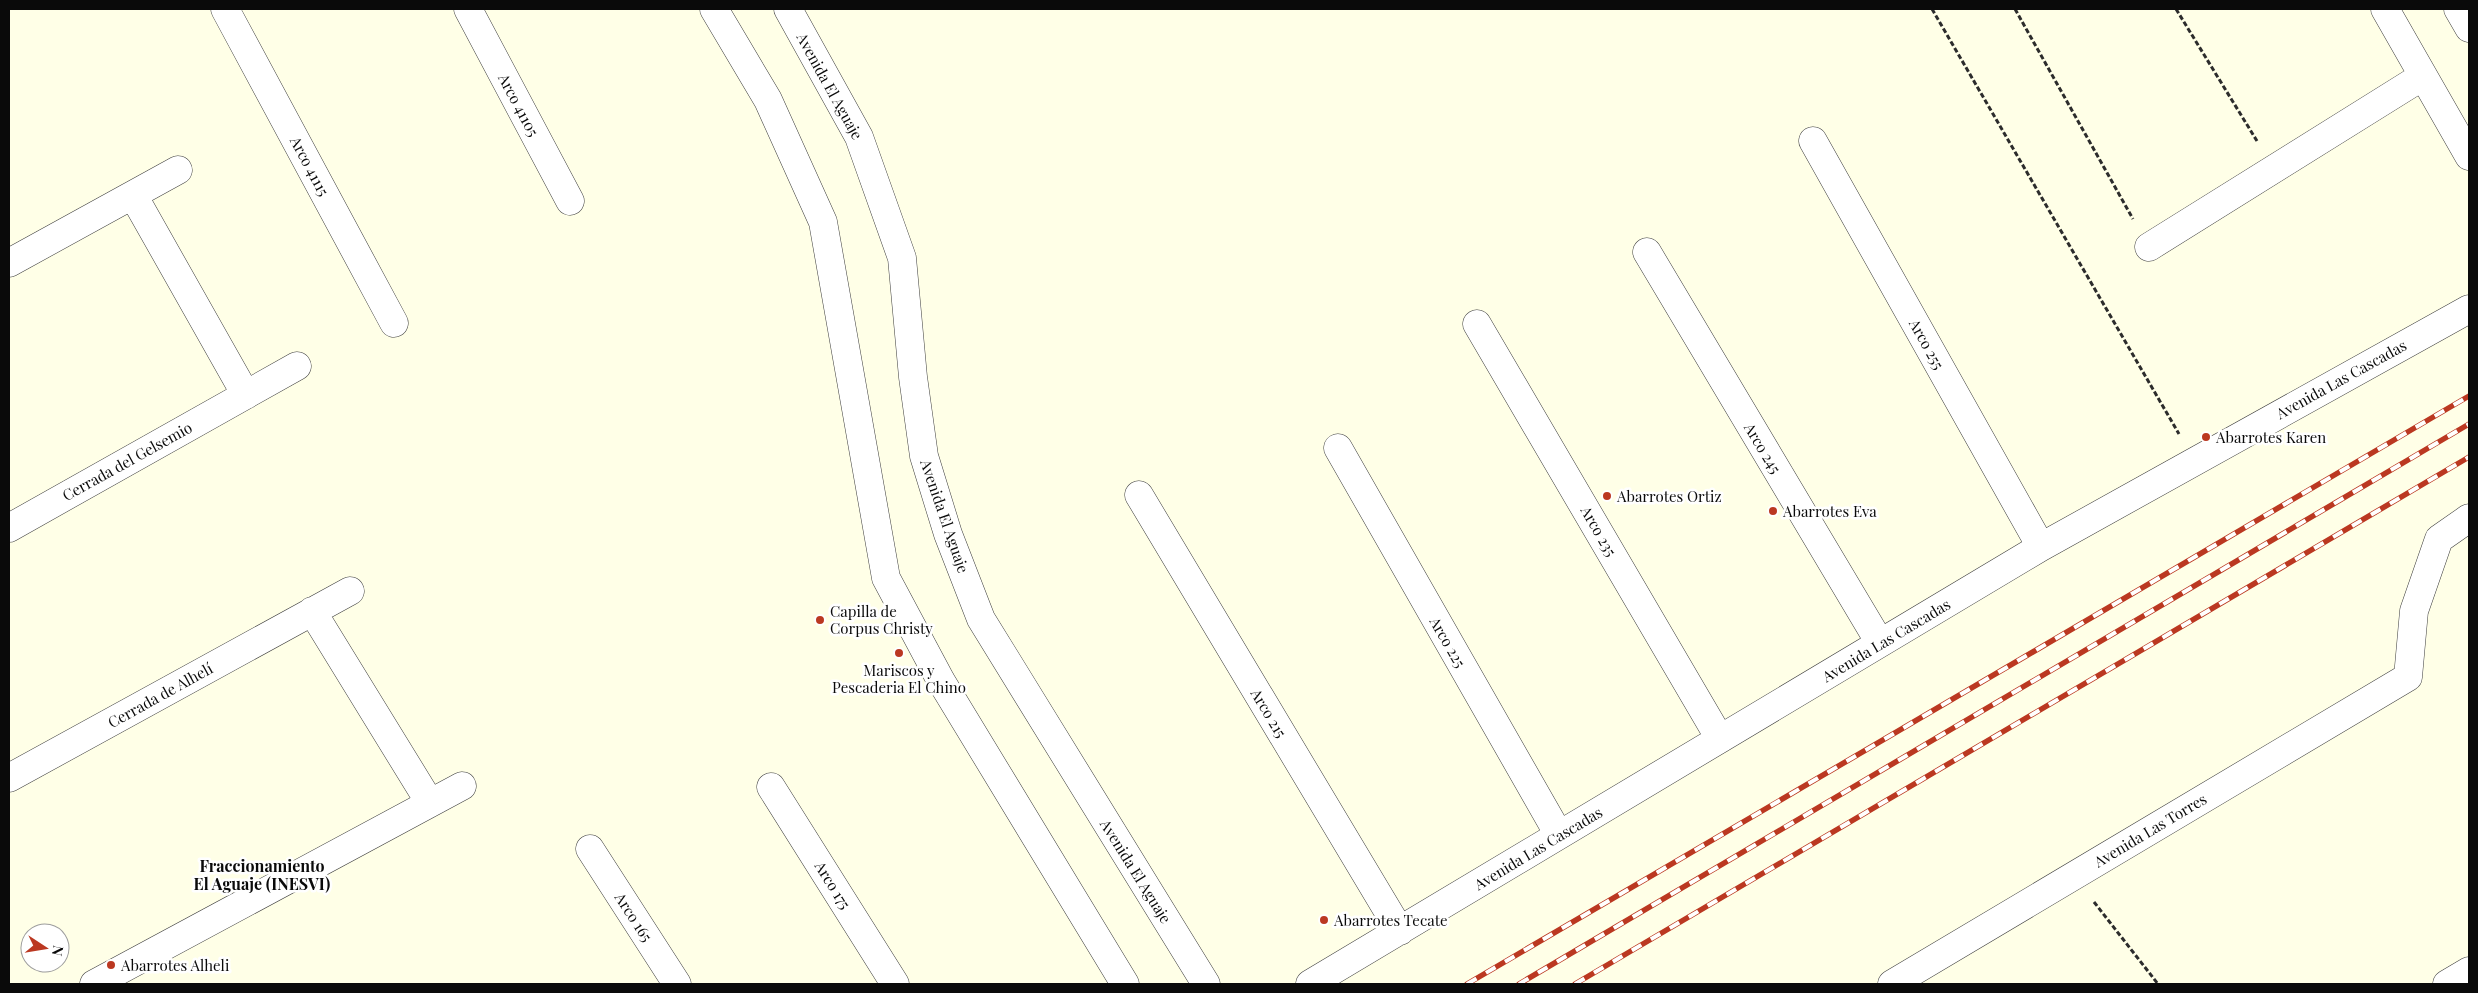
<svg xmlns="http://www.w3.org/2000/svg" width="2478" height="993" viewBox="0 0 2478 993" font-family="'Playfair Display',serif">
	<rect width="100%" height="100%" fill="#ffffe7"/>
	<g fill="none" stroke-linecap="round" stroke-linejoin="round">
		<defs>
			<path id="minor" d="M 225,9 L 394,323
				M 468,9 L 570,201
				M 714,9 L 768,100 L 823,222 L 886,578 L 941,681 L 1125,984
				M 788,9 L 859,137 L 902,258 L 913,377 L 924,456 L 948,534 L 981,619 L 1206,984
				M 2385,9 L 2469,156
				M 2458,9 L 2469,28
				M 1813,141 L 2041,547
				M 133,195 L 246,395
				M 2149,247 L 2423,76
				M 1647,252 L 1880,643
				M 9,263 L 178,170
				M 1477,324 L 1720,739
				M 1338,448 L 1559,835
				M 1139,495 L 1400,931
				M 9,528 L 297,366
				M 312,611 L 430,803
				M 9,778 L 350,591
				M 771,787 L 895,984
				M 590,849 L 677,984
				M 94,984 L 462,786
				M 1310,984 L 2041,547 L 2469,309
				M 1892,984 L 2408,677 L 2414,611 L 2439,539 L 2469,518
				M 2447,984 L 2469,971"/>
		</defs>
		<use href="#minor" stroke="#3d3d3d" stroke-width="29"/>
		<path stroke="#2c2c2c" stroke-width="3" stroke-dasharray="5 2.5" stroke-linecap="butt" d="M 1932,9 L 2179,434
			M 2015,9 L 2133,219
			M 2176,9 L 2257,141
			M 2094,902 L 2158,984"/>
		<use href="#minor" stroke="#fff" stroke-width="28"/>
		<defs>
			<path id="rail" d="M 1467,984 L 2469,396
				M 1519,984 L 2469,424
				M 1575,984 L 2469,457"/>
		</defs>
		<use href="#rail" stroke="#bb3821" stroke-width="5.5"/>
		<use href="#rail" stroke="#fff" stroke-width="4" stroke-dasharray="11" stroke-linecap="butt"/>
	</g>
	<g fill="#bb3821" stroke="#fff" stroke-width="2">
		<circle cx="2206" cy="437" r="5"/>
		<circle cx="1607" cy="496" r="5"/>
		<circle cx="1773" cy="511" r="5"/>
		<circle cx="820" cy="620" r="5"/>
		<circle cx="899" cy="653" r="5"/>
		<circle cx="1324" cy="920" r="5"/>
		<circle cx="111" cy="965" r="5"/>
	</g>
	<g text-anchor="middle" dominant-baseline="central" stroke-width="5" stroke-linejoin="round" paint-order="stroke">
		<g font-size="15" fill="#0a0a0a" stroke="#fff">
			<text transform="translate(830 86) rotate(61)">Avenida El Aguaje</text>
			<text transform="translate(519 105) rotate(62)">Arco 41105</text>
			<text transform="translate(310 166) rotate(62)">Arco 41115</text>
			<text transform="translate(1927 344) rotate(61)">Arco 255</text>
			<text transform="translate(2341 379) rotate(-29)">Avenida Las Cascadas</text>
			<text transform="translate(1763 448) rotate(59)">Arco 245</text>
			<text transform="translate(127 461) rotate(-29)">Cerrada del Gelsemio</text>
			<text transform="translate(945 516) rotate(71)">Avenida El Aguaje</text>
			<text transform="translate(1599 531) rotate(60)">Arco 235</text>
			<text transform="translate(1886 640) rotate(-31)">Avenida Las Cascadas</text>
			<text transform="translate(1448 642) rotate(60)">Arco 225</text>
			<text transform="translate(160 695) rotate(-29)">Cerrada de Alhelí</text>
			<text transform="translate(1269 713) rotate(59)">Arco 215</text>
			<text transform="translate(2150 830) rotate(-31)">Avenida Las Torres</text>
			<text transform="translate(1538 848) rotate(-31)">Avenida Las Cascadas</text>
			<text transform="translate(1136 871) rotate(58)">Avenida El Aguaje</text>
			<text transform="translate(833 885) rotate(58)">Arco 175</text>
			<text transform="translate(634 917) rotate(57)">Arco 165</text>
		</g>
		<g font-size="15" fill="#0a0a0a" stroke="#fff" text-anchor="start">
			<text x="2216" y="437">Abarrotes Karen</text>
			<text x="1617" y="496">Abarrotes Ortiz</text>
			<text x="1783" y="511">Abarrotes Eva</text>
			<text x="830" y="611">Capilla de<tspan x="830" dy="17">Corpus Christy</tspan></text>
			<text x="899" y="670" text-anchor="middle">Mariscos y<tspan x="899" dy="17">Pescaderia El Chino</tspan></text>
			<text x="1334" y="920">Abarrotes Tecate</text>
			<text x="121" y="965">Abarrotes Alheli</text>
		</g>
		<g font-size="16" font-weight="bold" fill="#0a0a0a" stroke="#fff">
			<text x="262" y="865">Fraccionamiento<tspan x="262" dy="18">El Aguaje (INESVI)</tspan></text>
		</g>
	</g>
	<rect width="2478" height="993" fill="none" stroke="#0a0a0a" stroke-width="20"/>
	<g transform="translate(45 948) rotate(102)"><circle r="24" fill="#ffffff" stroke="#9d9d9d"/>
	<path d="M0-4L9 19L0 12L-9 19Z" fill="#bb3821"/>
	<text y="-8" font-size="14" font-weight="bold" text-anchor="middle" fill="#0a0a0a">N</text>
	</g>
</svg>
